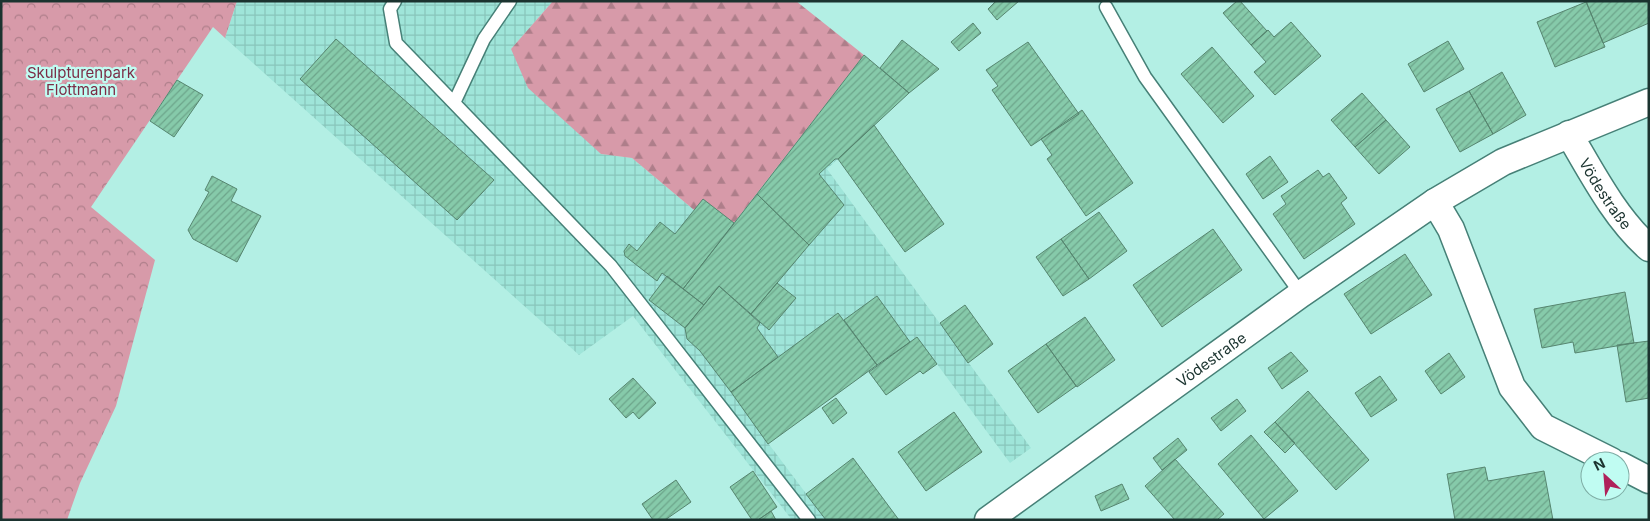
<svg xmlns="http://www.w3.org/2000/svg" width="1650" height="521" viewBox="0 0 1650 521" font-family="Inter,sans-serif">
	<defs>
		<pattern id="industrial-grid" width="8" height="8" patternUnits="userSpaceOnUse" patternTransform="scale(1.25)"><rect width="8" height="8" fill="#9fe5d9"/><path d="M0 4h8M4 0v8" fill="none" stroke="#88c5bb"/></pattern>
		<pattern id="forest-firs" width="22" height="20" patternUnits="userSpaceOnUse" patternTransform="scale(1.25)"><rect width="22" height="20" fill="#d79aa9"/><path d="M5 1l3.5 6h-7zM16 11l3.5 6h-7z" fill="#ae7e8a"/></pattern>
		<pattern id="park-crowns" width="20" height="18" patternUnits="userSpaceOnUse" patternTransform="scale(1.25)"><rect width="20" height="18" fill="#d79aa9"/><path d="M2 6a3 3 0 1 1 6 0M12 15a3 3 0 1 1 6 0" fill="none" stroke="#ae7e8a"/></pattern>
		<pattern id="building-hatch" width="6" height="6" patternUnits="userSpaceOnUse" patternTransform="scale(1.25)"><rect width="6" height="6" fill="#86caaa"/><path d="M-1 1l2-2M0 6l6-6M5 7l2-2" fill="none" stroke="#6da58b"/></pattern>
	</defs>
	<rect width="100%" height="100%" fill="#b3efe4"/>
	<path fill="url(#industrial-grid)" d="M 237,1 L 553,1 L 511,49 L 601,154 L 632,158 L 694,210 L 703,199 L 734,222 L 864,55 L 909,93 L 827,169 L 1031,448 L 1010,463 L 917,337 L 768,443 L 826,520 L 792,520 L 633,316 L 579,355 L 225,38 Z"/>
	<path fill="url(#forest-firs)" d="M 553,1 L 796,1 L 864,55 L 734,223 L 704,200 L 694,210 L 632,158 L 601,154 L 528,88 L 511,49 Z"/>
	<path fill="url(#park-crowns)" d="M 1,1 L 237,1 L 225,38 L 213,27 L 91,207 L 155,260 L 116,406 L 80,483 L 67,520 L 1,520 Z"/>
	<path fill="url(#building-hatch)" stroke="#56856f" d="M 996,1 L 1019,1 L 997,20 L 988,9 Z
		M 1237,1 L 1240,1 L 1267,31 L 1251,45 L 1223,13 Z
		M 1649,1 L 1649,23 L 1603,43 L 1586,1 Z
		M 1586,2 L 1605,47 L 1555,67 L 1537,22 Z
		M 1291,22 L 1321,56 L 1275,95 L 1254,72 L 1266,62 L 1251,45 L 1268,30 L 1274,37 Z
		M 973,23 L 981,33 L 959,51 L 951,42 Z
		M 336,39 L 494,180 L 457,220 L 300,79 Z
		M 902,40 L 939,69 L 909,93 L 880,68 Z
		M 1448,41 L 1464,69 L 1424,92 L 1408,64 Z
		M 1028,42 L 1079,114 L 1031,146 L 992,90 L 998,86 L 986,70 Z
		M 1212,47 L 1254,96 L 1223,123 L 1181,74 Z
		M 864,55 L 909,93 L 838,159 L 835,159 L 819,174 L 844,205 L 809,245 L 757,194 Z
		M 1502,72 L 1526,115 L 1493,134 L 1469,91 Z
		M 177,80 L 203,95 L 174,137 L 150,121 Z
		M 1469,91 L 1493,134 L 1460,152 L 1436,109 Z
		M 1362,93 L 1386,120 L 1355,147 L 1331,120 Z
		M 1082,110 L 1133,183 L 1086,216 L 1047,159 L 1052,155 L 1041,139 Z
		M 1386,120 L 1410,147 L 1379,174 L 1355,147 Z
		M 874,125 L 944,224 L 905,252 L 838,159 Z
		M 1270,156 L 1288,182 L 1263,199 L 1246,174 Z
		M 1318,170 L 1323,177 L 1329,173 L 1347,198 L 1341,203 L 1355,224 L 1304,259 L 1273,214 L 1286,204 L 1281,196 Z
		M 212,176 L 237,189 L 231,201 L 261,216 L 237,262 L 193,239 L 188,230 L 209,192 L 205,190 Z
		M 757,194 L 809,245 L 751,314 L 719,286 L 704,305 L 683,289 Z
		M 703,199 L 734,223 L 683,289 L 662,273 L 657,281 L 625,256 L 624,251 L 629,244 L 637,251 L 660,222 L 675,234 Z
		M 1099,212 L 1127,251 L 1089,279 L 1061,239 Z
		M 1213,229 L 1242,270 L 1162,327 L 1133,285 Z
		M 1061,239 L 1089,279 L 1063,296 L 1036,257 Z
		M 1405,254 L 1432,295 L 1371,334 L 1344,294 Z
		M 667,276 L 704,305 L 685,328 L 649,300 Z
		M 777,283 L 796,298 L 769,330 L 751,314 Z
		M 719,286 L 760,323 L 757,328 L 778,357 L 731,392 L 700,351 L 687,339 L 685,328 Z
		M 1625,292 L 1634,343 L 1575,353 L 1573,342 L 1542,348 L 1534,309 Z
		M 877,296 L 910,342 L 877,365 L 844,320 Z
		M 965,305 L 993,344 L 968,363 L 940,323 Z
		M 838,313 L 877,365 L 768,444 L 731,392 Z
		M 1085,317 L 1115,360 L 1077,387 L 1046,344 Z
		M 917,337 L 937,364 L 923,374 L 920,371 L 886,395 L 869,372 Z
		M 1649,341 L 1649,398 L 1626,402 L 1617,345 Z
		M 1046,344 L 1076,386 L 1038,413 L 1008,371 Z
		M 1291,352 L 1308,371 L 1282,389 L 1268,368 Z
		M 1449,353 L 1465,377 L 1441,394 L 1425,371 Z
		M 1380,376 L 1397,400 L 1371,417 L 1355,393 Z
		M 633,378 L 656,403 L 639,419 L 633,412 L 626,418 L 609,399 Z
		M 1308,391 L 1369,460 L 1336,490 L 1275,422 Z
		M 836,398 L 847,413 L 833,424 L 822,408 Z
		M 1237,399 L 1246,411 L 1221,431 L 1211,418 Z
		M 954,412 L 982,452 L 926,491 L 898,452 Z
		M 1275,422 L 1295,443 L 1285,453 L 1264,432 Z
		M 1251,435 L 1298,491 L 1264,519 L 1218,464 Z
		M 1178,438 L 1187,450 L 1162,470 L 1153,458 Z
		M 853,458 L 899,520 L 826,520 L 806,494 Z
		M 1175,459 L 1224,514 L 1217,520 L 1175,520 L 1145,486 Z
		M 1485,467 L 1488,481 L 1544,471 L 1553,520 L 1455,520 L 1447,474 Z
		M 753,471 L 777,507 L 758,520 L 752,520 L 730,487 Z
		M 676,480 L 691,502 L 665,520 L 653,520 L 642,504 Z
		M 1122,484 L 1129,499 L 1101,511 L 1095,496 Z
		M 771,511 L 776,520 L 758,520 Z"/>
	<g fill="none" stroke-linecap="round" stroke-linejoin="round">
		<defs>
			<path id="service" d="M 395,1 L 390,9 L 396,43 L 454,103
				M 510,1 L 484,39 L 454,103 L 611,266 L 809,520
				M 1106,7 L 1145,77 L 1301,294"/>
			<g id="minor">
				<path id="s1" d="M 1569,134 C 1592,173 1615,218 1649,248"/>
				<path d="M 1435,202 L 1451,229 L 1512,387 L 1543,427 L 1611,461"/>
				<path d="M 1620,465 L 1649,480"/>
				<path id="s2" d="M 988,520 L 1301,294 L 1435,202 L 1503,162 L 1649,102"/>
			</g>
		</defs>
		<use href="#service" stroke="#468077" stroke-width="15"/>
		<use href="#minor" stroke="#468077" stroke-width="29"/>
		<use href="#service" stroke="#fff" stroke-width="12"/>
		<use href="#minor" stroke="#fff" stroke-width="26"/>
	</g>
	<g text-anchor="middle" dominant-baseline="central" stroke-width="4.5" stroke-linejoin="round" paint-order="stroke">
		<g font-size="15" fill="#7b2c46" stroke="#c0fcf2">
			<text x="81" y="72">Skulpturenpark<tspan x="81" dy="17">Flottmann</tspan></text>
		</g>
		<g font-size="15" fill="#1b332f" stroke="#c0fcf2">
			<text stroke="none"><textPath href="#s1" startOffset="70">Vödestraße</textPath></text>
			<text stroke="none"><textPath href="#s2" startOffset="275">Vödestraße</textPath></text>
		</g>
	</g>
	<rect width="1650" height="521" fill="none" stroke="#1b332f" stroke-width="5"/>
	<g transform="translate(1605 476) rotate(334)"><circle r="24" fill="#c0fcf2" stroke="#7eaca4"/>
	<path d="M0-4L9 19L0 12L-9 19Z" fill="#af215a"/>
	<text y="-8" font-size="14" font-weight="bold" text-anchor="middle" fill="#1b332f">N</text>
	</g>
</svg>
